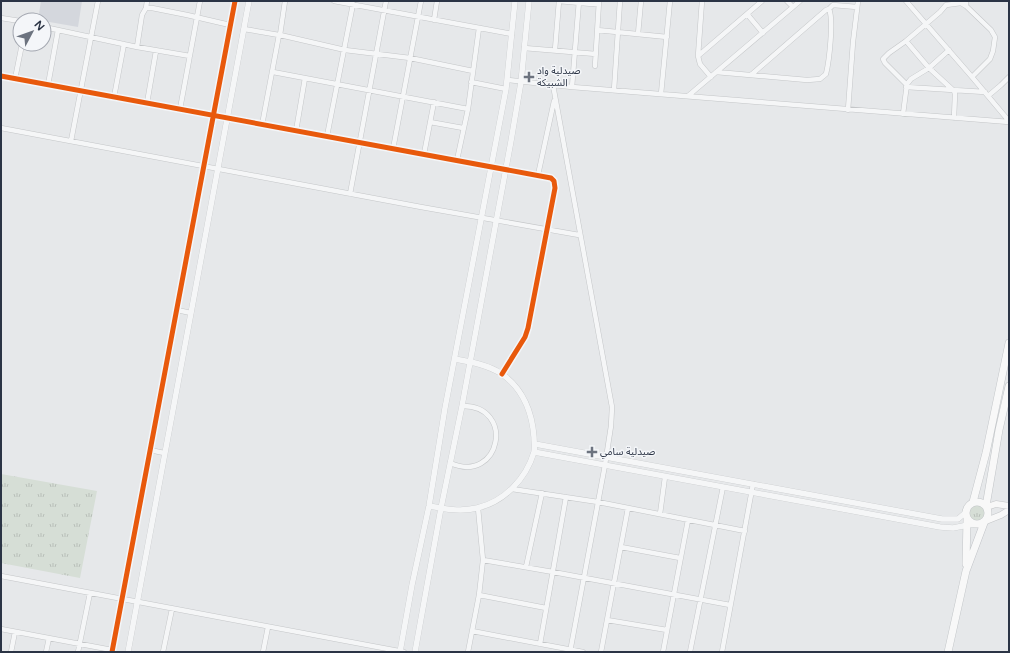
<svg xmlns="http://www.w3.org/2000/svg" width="1010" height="653" viewBox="0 0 1010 653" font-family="'Varela Round','Noto Sans Arabic',sans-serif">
	<defs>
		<pattern id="park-tufts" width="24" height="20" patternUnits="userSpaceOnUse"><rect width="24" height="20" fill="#d6ded6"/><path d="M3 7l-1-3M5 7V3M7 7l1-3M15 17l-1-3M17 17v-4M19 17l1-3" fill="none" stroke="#b8bfb9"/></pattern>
	</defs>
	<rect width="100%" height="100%" fill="#e6e8ea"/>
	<path fill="#d4d7dd" d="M 41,1 L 82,1 L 78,27 L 38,20 Z"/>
	<path fill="url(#park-tufts)" d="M 1,474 L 97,491 L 80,578 L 1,563 Z
		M966 514a10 10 0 1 1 20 0a10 10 0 1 1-20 0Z"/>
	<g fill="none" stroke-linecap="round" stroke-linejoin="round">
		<defs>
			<path id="minor" d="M 334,1 L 512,34
				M 559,1 L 592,4 L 598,3 L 599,1
				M 787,1 L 793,7
				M 906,1 L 972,77 L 1009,121
				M 966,1 L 966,6 L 991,30 L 995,37 L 993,51 L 990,59 L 972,77
				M 146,8 L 147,1
				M 747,14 L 763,33
				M 1,18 L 20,21
				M 434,20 L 437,1
				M 44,27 L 137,47 L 190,56
				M 244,29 L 279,35
				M 597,30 L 667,37
				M 638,34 L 641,1
				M 280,35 L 345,50 L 410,58 L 473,71
				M 906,41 L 929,68 L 954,91 L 955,94 L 954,118
				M 137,47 L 142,15 L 146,8 L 152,8 L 187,15 L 230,25
				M 524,48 L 596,54
				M 555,50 L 559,1
				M 698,56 L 702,1
				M 595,66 L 599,1
				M 273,72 L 468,109
				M 716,72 L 807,80 L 820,79 L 826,74 C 829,62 834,20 829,9
				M 751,75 L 826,10 L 829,9 L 833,5 L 857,7
				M 1,76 L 551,178 L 554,181 L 555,188 L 528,328 L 525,337 L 502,374
				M 711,77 L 700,64 L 698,56 L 762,1
				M 15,79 L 22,44
				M 508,80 L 572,87 L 1009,122
				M 471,82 L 506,89
				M 48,85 L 58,30
				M 553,85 L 612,407 L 611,426 L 605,465 L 570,652
				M 907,85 L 885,63 L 883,59 L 889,53 L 906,41 L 940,12 L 946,5 L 961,3 L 966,6
				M 572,87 L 579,1
				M 906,87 L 985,92
				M 614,90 L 620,1
				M 661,94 L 670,1
				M 688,96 L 800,1
				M 988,96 L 1001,85 L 1009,77
				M 114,97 L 124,44
				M 147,103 L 156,51
				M 180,109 L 200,1
				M 848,110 L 853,42 L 858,1
				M 903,114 L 907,84 L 911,79 L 929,68 L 949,50
				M 430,122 L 463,128
				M 262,125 L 279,35 L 280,35 L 285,1
				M 1,128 L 421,207 L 579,235
				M 296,131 L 305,78
				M 327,136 L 353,4
				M 71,141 L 98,1
				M 393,149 L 421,1
				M 424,154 L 434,102
				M 457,160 L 468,109 L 479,28
				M 538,175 L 554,101
				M 350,194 L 386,1
				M 177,310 L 191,313
				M 150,450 L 164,453
				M 450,463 C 501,485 516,405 462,406
				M 512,489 L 598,502 L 745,531
				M 660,514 L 665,477
				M 621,547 L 680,558
				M 483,560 L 553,572 L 730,605
				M 526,567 L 542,493
				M 1,576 L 404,652
				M 479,595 L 546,608
				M 607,620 L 667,630
				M 1,629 L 112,650
				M 472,631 L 583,652
				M 540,644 L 566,497
				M 11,652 L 15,632
				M 46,652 L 49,638
				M 78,652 L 90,593
				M 163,652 L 172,609
				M 263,652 L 268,627
				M 468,652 L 479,595 L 483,560 L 478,508
				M 601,652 L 628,508
				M 663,652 L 688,520
				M 690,652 L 723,487
				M 722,652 L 753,484"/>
			<path id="tertiary" d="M 535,444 L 942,519 L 958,519 L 965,513
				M 534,452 L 940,527 L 953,528 L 973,524
				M 429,506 C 445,509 461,512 477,508 C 504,502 526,479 534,452 C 535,447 534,442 534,437 C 532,412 523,389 502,374 C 488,365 472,362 455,359
				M 112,652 L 235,1
				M 128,652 L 249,1
				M 400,652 L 412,585 L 429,506 L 445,408 L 506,89 L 515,1
				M 415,652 L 441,508 L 462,406 L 511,141 L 521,82 L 529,1"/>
			<path id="secondary" d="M 987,507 L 996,504 L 1009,506
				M 986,521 L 1001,515 L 1009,510"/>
			<path id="primary" d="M966 513a11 11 0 1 1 22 0a11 11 0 1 1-22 0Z
				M 973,502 L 986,453 L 1009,343
				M 986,506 L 999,430 L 1009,386
				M 966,564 L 967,519
				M 948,652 L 966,571 L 984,523"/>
		</defs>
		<use href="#minor" stroke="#c4c6c8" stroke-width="5.5"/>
		<use href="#tertiary" stroke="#c4c6c8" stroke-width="6"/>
		<use href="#secondary" stroke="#c4c6c8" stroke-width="7"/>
		<use href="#primary" stroke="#c2c5c8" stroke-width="8"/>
		<use href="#minor" stroke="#f5f6f7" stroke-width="4.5"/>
		<use href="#tertiary" stroke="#f5f6f7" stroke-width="5.5"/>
		<use href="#secondary" stroke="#f8f8f8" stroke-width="6"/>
		<use href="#primary" stroke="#f8f8f8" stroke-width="7"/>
		<defs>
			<path id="cycleway" d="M 1,76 L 551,178 L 554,181 L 555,188 L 528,328 L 525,337 L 502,374
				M 112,652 L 235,1"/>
		</defs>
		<use href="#cycleway" stroke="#f4f6f9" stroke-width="8"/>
		<use href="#cycleway" stroke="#e8590c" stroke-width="5"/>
	</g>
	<g fill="#6c737f" stroke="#f4f6f9" stroke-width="1.5">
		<path d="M527 71h4v4h4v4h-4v4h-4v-4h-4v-4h4z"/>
		<path d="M590 446h4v4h4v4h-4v4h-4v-4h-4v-4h4z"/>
	</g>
	<g text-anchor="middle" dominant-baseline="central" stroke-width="3" stroke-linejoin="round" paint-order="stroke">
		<g font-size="10" fill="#2b3445" stroke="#f4f6f9" text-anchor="start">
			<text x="537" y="71">صيدلية واد<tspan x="537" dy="12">الشبيكة</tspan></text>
			<text x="600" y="452">صيدلية سامي</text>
		</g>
	</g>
	<rect width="1010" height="653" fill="none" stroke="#2b3445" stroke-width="4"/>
	<g transform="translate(32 32) rotate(49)"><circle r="19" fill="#f4f6f9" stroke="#a4a8b1"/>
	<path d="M0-3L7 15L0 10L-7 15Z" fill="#6c737f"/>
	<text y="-6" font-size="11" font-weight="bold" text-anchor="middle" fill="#2b3445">N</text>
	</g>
</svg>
